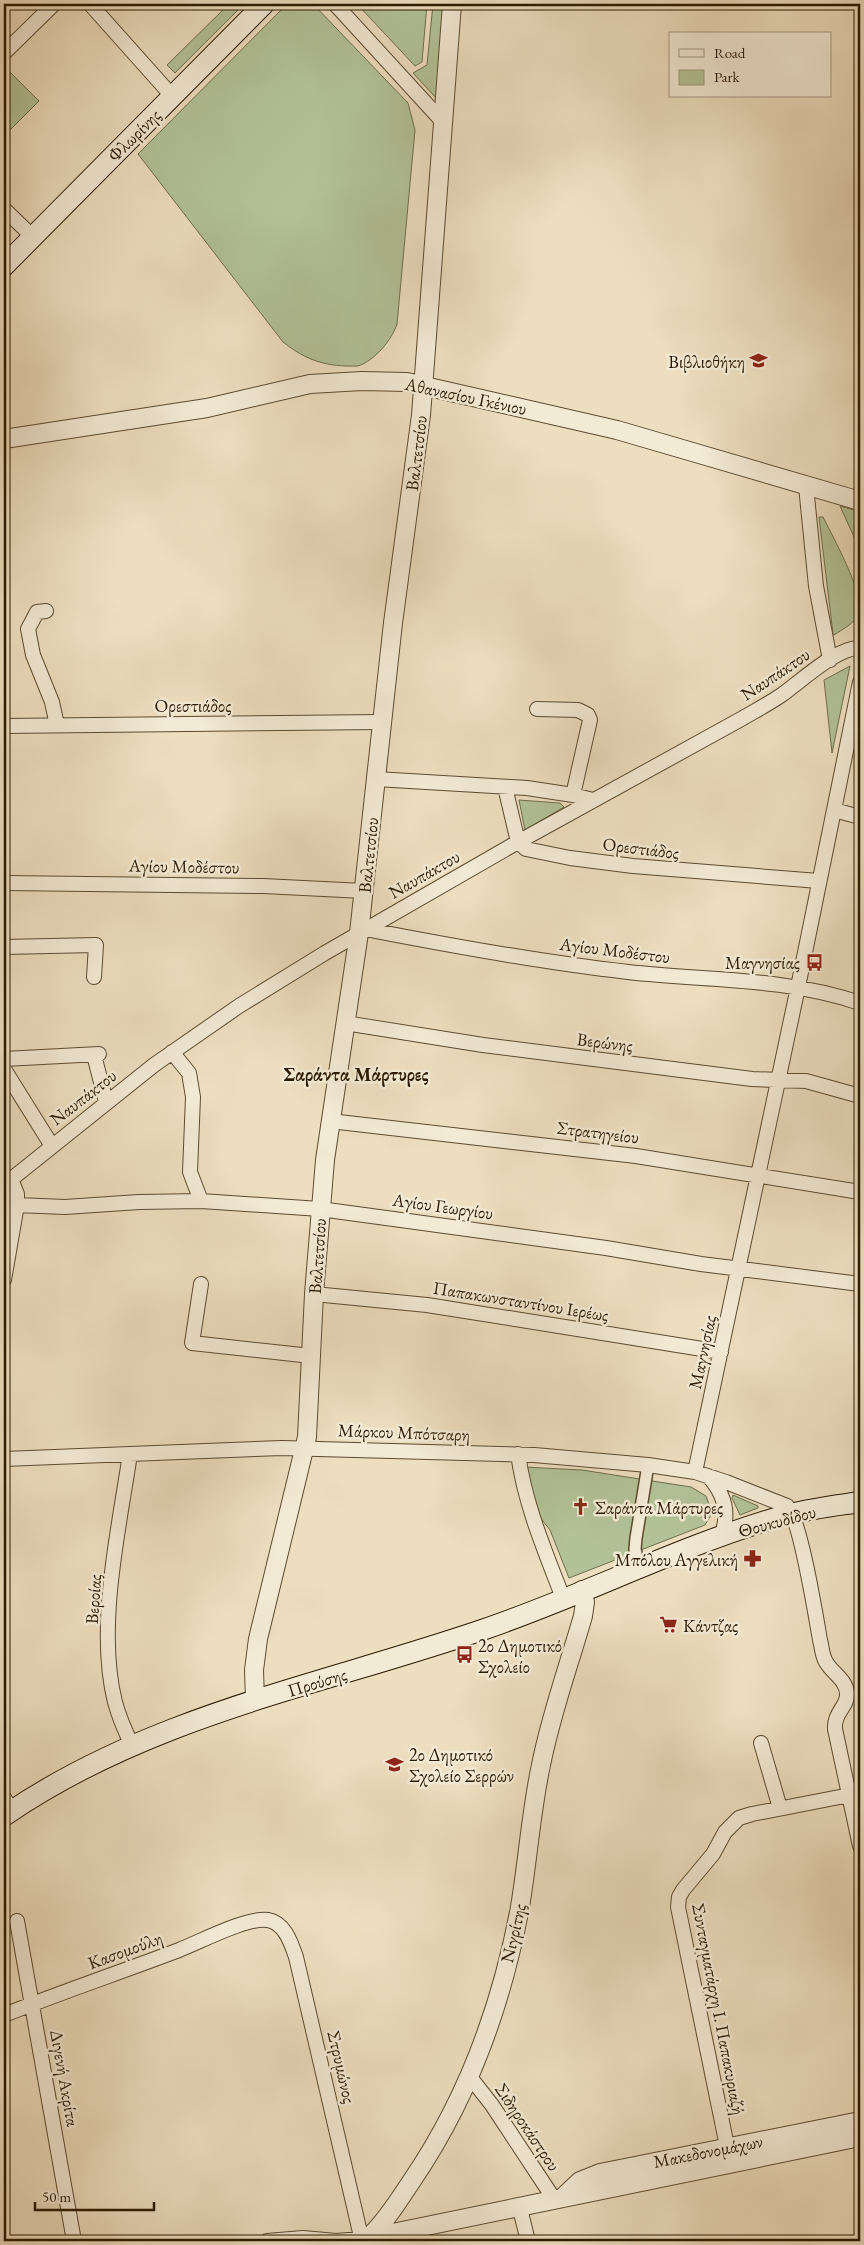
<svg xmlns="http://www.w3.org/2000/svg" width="864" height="2245" viewBox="0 0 864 2245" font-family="'EB Garamond',serif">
	<rect width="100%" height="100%" fill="#eddebf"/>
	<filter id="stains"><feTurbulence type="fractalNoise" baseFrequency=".004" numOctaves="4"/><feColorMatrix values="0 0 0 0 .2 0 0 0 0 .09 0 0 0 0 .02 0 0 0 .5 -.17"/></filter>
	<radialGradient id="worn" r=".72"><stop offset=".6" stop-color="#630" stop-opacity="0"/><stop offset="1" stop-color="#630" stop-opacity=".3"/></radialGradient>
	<path fill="#b2c297" stroke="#6e6e4c" d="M 229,4 L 244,4 L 175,73 L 167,65 Z
		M 287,4 L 313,4 L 408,103 L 415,130 L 397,324 C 392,340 374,361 358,366 C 327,367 307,361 283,342 L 138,154 Z
		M 357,4 L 427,4 L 422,62 L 415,66 Z
		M 433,4 L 446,4 L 437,99 L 413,73 L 427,65 Z
		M 4,66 L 39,101 L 4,136 Z
		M 840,506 L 860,512 L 860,550 Z
		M 819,517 L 823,517 C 832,535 864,594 860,611 C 857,622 843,629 834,635 L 833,634 Z
		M 850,666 L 832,753 L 824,680 Z
		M 519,800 L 560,803 L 564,807 L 525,830 Z
		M 524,1467 L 582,1470 L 691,1487 L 706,1496 L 712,1513 L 705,1525 L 569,1578 L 550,1530 L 539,1516 Z
		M 733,1495 L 758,1506 L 758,1508 L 740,1515 L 732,1498 Z"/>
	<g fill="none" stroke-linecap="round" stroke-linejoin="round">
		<defs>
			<path id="pedestrian" d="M 639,1567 L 635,1549 L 636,1538 L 648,1465"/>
			<path id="minor" d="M 90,4 L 173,97
				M 335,4 L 443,122
				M 4,53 L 54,4
				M 4,209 L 33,237
				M 806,486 L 816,586 L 830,660
				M 46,611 L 37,612 L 28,629 L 33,655 L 52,702 L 57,725
				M 537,709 L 578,710 L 588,715 L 590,720 L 573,795
				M 4,726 L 382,722
				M 376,779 L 527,788 L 573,795 L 593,800
				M 505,787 L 518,842 L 526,849 L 570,858 L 633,866 L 819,881
				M 834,810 L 860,817
				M 4,883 L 263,886 L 364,891
				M 365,929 C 452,946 539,962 628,972 C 707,981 783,977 860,1003
				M 4,947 L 96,945 L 94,977
				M 345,1023 L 483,1045 L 752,1079 L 806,1081 L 860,1096
				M 172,1052 L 189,1073 L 193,1097 L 190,1172 L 201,1201
				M 94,1055 L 106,1102
				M 4,1059 L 99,1054
				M 4,1069 L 52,1146
				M 330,1121 L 636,1156 L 860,1192
				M 4,1185 L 154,1065 L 239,1006 L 325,953 L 518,842 L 743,718 C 755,711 768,704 780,696 C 799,683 838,646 860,648
				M 17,1205 L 65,1207 L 139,1202 L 201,1201 L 320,1209 L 606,1248 L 701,1264 L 860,1284
				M 4,1280 L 17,1205 L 17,1194 L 11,1179
				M 201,1284 L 192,1343 L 311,1356
				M 314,1294 L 427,1305 L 721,1352
				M 130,1454 C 119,1529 96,1627 115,1702 C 119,1717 125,1731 132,1745
				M 518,1454 C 525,1505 545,1551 563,1598
				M 4,1459 L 282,1448 L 534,1455 L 648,1465 L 695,1472 L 726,1482 L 787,1506 C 800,1518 816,1617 820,1640 C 822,1647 822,1656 826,1662 C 832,1673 847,1680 847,1694 C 848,1706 834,1712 835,1729 L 860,1846
				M 695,1472 L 798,987 L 860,682
				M 708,1476 C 725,1494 730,1514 721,1537
				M 761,1743 L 780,1808
				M 4,1798 L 12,1810
				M 17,1921 L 74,2241
				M 4,2015 C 62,1992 121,1972 179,1950 C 200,1942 246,1917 268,1920 C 285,1923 291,1943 296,1957 L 362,2241
				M 470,2077 L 492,2105 L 554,2199
				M 729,2156 L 678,1907 L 679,1897 L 683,1890 L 713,1854 L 725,1832 L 739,1818 L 752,1814 L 860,1793
				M 521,2206 L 522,2217 L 528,2241
				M 267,2241 L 303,2238 L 336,2241 L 361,2239"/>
			<path id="tertiary" d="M 4,439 L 207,408 L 310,384 L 362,381 L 407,382 L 617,430 L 860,501
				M 255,1700 L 254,1670 L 258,1639 L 307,1437 L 314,1294 L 325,1160 L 359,933 L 393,623 L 421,415 L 452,4
				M 564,2196 L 580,2181 L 600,2173 L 860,2121
				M 368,2238 L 860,2137
				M 360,2241 C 363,2239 367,2238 370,2236 C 386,2221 399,2200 411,2182 C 467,2100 502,2004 520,1907 C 528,1859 531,1811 541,1765 C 551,1714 569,1665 583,1616 L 585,1602 L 582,1590"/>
			<path id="secondary" d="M 4,266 L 264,4
				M 4,1816 C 149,1716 318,1686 482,1630 C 582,1596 677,1547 779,1517 C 805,1509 833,1506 860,1502"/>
		</defs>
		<use href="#pedestrian" stroke="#5c4b30" stroke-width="14"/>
		<use href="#minor" stroke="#5c4b30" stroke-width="16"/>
		<use href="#tertiary" stroke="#5c4b30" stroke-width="20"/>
		<use href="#secondary" stroke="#2b1a01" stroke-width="22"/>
		<use href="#pedestrian" stroke="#f3ead5" stroke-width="11"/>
		<use href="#minor" stroke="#f3ead5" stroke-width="14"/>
		<use href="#tertiary" stroke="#f3ead5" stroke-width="18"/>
		<use href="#secondary" stroke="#f3ead5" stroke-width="20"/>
	</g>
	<defs>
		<symbol id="university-bare" viewBox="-9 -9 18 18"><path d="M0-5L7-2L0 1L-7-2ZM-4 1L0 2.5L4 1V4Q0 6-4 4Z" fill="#8f2418" stroke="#f3ead5" stroke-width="2.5" paint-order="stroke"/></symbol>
		<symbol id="bus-bare" viewBox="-9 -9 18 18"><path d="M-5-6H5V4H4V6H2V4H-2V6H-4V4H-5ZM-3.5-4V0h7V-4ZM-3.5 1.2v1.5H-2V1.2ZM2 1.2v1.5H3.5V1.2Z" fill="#8f2418" stroke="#f3ead5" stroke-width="2.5" paint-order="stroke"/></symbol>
		<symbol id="church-bare" viewBox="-9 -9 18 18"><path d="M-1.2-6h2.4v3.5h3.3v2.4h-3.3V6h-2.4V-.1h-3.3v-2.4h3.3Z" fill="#8f2418" stroke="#f3ead5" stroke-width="2.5" paint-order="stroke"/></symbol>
		<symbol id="pharmacy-bare" viewBox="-9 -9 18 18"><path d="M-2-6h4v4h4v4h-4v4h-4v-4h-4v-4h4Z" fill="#8f2418" stroke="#f3ead5" stroke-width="2.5" paint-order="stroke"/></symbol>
		<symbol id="supermarket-bare" viewBox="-9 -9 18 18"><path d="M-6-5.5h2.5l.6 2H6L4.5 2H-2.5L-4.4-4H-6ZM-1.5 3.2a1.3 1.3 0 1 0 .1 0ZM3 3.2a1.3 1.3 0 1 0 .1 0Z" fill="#8f2418" stroke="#f3ead5" stroke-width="2.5" paint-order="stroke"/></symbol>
		<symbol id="school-bare" viewBox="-9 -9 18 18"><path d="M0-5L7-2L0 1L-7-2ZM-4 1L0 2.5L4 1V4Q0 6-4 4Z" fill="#8f2418" stroke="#f3ead5" stroke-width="2.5" paint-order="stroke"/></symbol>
	</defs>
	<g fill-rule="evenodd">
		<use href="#university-bare" x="746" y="348" width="25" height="25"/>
		<use href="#bus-bare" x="802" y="950" width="25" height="25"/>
		<use href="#church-bare" x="568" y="1494" width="25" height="25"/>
		<use href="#pharmacy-bare" x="740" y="1546" width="25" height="25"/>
		<use href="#supermarket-bare" x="656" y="1612" width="25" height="25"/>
		<use href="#bus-bare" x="452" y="1642" width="25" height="25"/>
		<use href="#school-bare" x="382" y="1752" width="25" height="25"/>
	</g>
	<g text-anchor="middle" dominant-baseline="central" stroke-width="5" stroke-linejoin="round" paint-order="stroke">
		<g font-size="18" fill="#2b1a01" stroke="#f3ead5">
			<text transform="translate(134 135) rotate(-45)">Φλωρίνης</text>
			<text transform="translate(466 396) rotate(12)">Αθανασίου Γκένιου</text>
			<text transform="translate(416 453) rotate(-83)">Βαλτετσίου</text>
			<text transform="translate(775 674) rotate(-34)">Ναυπάκτου</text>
			<text x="193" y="705">Ορεστιάδος</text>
			<text transform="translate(641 848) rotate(7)">Ορεστιάδος</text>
			<text transform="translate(368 855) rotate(-84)">Βαλτετσίου</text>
			<text transform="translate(184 866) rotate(1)">Αγίου Μοδέστου</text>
			<text transform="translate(424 874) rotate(-30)">Ναυπάκτου</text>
			<text transform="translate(615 950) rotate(7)">Αγίου Μοδέστου</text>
			<text transform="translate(605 1042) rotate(7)">Βερώνης</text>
			<text transform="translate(83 1097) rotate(-38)">Ναυπάκτου</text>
			<text transform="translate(598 1132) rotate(7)">Στρατηγείου</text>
			<text transform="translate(443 1206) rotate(8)">Αγίου Γεωργίου</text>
			<text transform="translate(317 1256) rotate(-86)">Βαλτετσίου</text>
			<text transform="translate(521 1301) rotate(9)">Παπακωνσταντίνου Ιερέως</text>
			<text transform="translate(702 1352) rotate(-78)">Μαγνησίας</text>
			<text transform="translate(404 1432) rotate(2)">Μάρκου Μπότσαρη</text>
			<text transform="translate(777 1521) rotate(-15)">Θουκυδίδου</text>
			<text transform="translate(93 1599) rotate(-86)">Βεροίας</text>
			<text transform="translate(317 1682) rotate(-17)">Προύσης</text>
			<text transform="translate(513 1933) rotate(-77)">Νιγρίτης</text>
			<text transform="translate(125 1950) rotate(-20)">Κασομούλη</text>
			<text transform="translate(719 2009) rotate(79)">Συνταγματάρχη Ι. Παπακυριαζή</text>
			<text transform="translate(342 2067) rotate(77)">Στρυμώνος</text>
			<text transform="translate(65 2078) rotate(80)">Διγενή Ακρίτα</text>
			<text transform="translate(528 2127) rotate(56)">Σιδηροκάστρου</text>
			<text transform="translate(708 2151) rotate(-11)">Μακεδονομάχων</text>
		</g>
		<g font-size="18" fill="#2b1a01" stroke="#f3ead5" text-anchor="start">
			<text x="745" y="361" text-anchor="end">Βιβλιοθήκη</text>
			<text x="800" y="962" text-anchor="end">Μαγνησίας</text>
			<text x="595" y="1507">Σαράντα Μάρτυρες</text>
			<text x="738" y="1559" text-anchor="end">Μπόλου Αγγελική</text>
			<text x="683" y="1625">Κάντζας</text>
			<text x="478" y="1645">2ο Δημοτικό<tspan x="478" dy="21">Σχολείο</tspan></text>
			<text x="409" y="1754">2ο Δημοτικό<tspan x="409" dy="21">Σχολείο Σερρών</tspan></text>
		</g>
		<g font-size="19" font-weight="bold" fill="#2b1a01" stroke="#f3ead5">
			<text x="356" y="1074">Σαράντα Μάρτυρες</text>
		</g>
	</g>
	<rect width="864" height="2245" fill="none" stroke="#eddebf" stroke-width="20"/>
	<rect x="5" y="5" width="854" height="2235" fill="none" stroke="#2b1a01" stroke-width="2.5"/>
	<rect x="10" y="10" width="844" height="2225" fill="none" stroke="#2b1a01"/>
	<rect x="669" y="32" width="162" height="65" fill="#f3ead5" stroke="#a39780"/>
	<rect x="679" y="49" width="25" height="8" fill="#f3ead5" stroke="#a39780"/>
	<text x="714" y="58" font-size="15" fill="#2b1a01">Road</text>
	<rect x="679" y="70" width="25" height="15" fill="#b2c297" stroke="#a39780"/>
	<text x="714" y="82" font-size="15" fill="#2b1a01">Park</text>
	<path d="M35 2202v8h119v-8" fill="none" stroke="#2b1a01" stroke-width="2.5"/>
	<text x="42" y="2202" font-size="15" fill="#2b1a01" stroke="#f3ead5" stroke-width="4" paint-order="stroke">50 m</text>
	<rect width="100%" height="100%" filter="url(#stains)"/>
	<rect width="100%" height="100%" fill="url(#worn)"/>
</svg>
